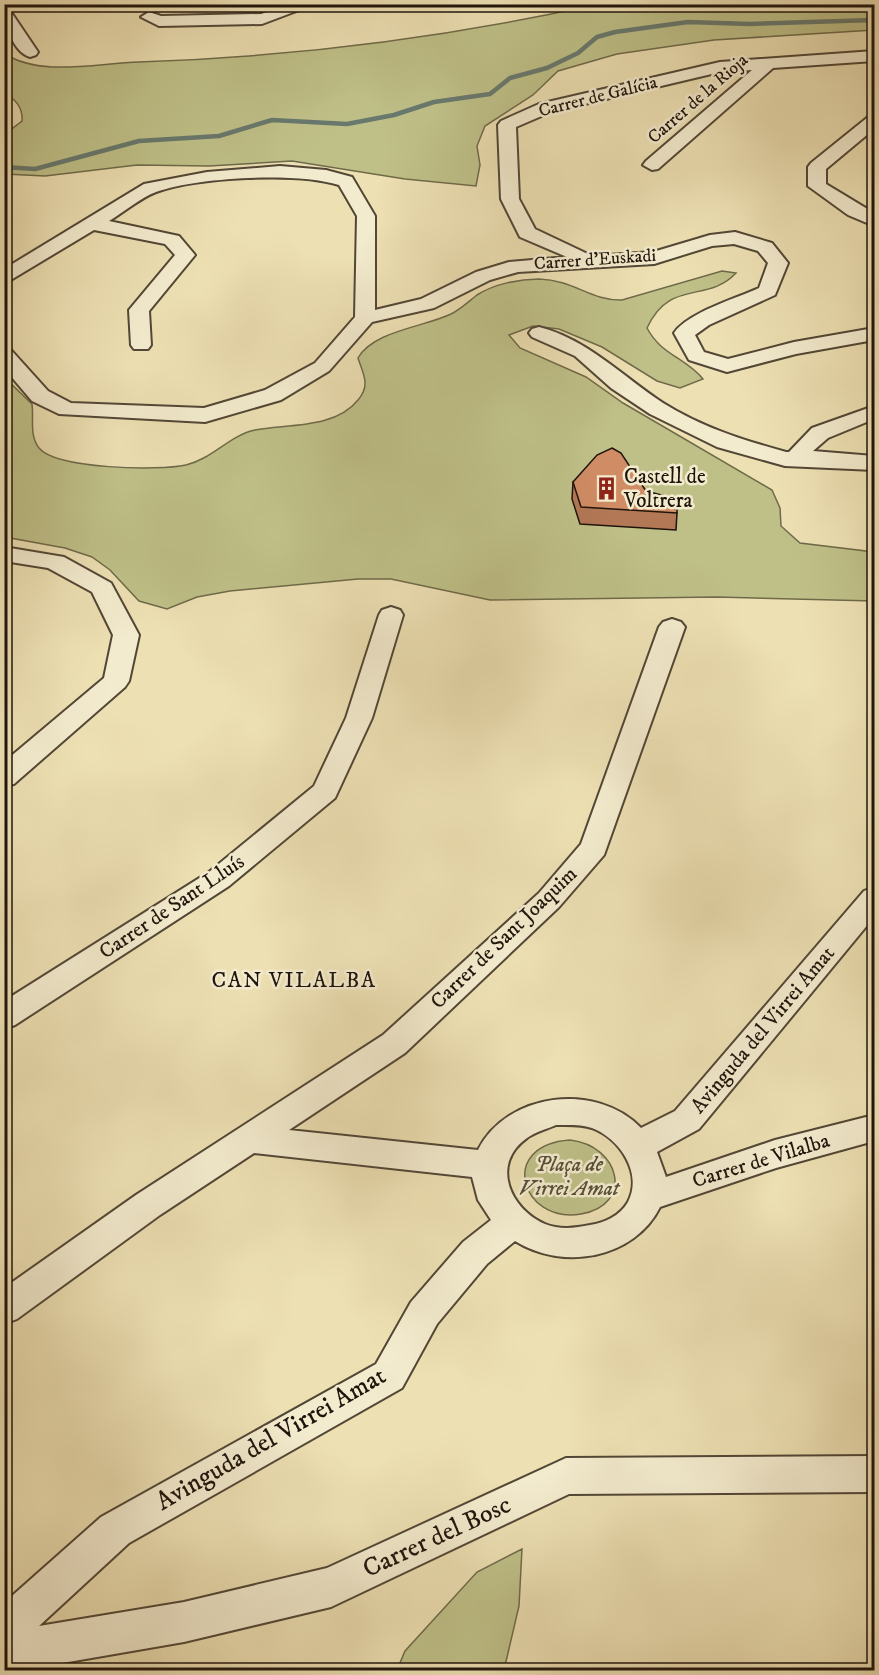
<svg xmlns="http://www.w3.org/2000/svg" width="879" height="1675" viewBox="0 0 879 1675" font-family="'IM FELL DW Pica',serif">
	<rect width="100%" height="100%" fill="#ede0b3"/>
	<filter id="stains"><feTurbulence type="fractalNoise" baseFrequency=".00333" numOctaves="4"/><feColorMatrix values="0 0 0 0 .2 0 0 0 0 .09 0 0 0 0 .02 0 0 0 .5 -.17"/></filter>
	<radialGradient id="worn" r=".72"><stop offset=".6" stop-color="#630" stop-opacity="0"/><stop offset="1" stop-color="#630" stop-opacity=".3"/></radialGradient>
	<path fill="#bfc088" stroke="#6f6a4a" stroke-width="1.5" d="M 594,5 L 874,5 L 874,30 L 714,40 L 617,54 L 558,71 L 533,95 L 485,126 L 477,146 L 480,165 L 476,186 L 405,179 L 292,161 L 209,166 L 137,165 L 45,176 L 5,174 L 5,134 L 22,121 C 23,107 16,101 5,92 L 5,54 C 41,77 97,63 139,62 C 292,57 444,38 594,5 Z
		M 722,271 L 736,273 C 707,304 670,278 647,328 C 662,356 685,357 703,379 L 680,388 L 657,381 L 602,347 L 559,329 L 533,326 L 509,335 L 520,348 L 586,377 L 623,403 L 772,490 L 780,508 L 781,526 L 800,543 L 874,552 L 874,601 L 717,597 L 490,600 L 391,579 L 358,579 L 230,591 L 197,597 L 167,609 L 139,601 L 110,570 L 92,557 L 65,548 L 5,537 L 4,377 L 32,404 C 34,419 29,435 39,448 C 56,469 159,471 186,465 C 212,459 230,435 255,430 C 287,424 335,429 358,400 C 371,385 363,374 358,358 C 373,331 424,327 451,314 C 461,309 469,301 477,295 C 494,284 519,279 539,279 C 574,280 591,301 622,300 Z
		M 570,1140 C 621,1146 634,1205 581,1214 C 521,1224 497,1145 570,1140 Z
		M 522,1549 L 519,1606 L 504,1670 L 397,1670 L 405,1651 L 477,1572 Z"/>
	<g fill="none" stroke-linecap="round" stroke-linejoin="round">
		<path stroke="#68796e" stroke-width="4.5" d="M 4,167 L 35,169 L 139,141 L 219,136 L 272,120 L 347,124 L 394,115 L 434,102 L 490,94 L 510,78 L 547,68 L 578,53 L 597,37 L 615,32 L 688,22 L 750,24 L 874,20"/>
		<defs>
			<path id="minor" d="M 291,4 L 315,4 L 262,24 L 159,26 L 141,17 L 149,12 L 161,16 L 261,14 Z
				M 4,7 L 9,9 L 38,52 L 36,55 L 30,57 C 13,52 4,23 4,7 Z
				M 874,51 L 874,61 L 773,68 L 658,169 L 652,170 L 643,165 L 646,161 L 752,70 L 720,72 L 551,112 L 516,127 L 519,199 L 535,229 L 592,256 L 653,252 L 710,235 L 735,232 L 772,243 L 788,263 L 775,295 L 709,325 L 695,335 L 704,352 L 728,359 L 794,342 L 874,328 L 874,340 L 796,354 L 727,372 L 689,360 L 674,333 C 687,313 737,298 759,288 L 768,263 L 758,251 L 734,244 L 712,246 L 654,264 L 518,272 L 490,280 L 434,308 L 372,322 L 329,371 L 281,400 L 205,422 L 59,414 L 32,401 L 4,368 L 4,348 L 11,350 L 48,391 L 71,403 L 204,408 L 265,390 L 315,363 L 355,317 L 357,216 L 339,185 C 297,172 198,177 156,192 C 140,198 124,212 109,221 L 179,236 L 195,255 L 149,311 L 151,345 L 148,349 L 134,349 L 131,345 L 129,310 L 175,255 L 165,244 L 94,230 L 4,284 L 4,269 L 144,184 L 207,172 L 280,166 L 326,170 L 352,177 L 375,216 L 375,310 L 421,299 L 476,272 L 509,262 L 567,257 L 520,237 L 501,199 L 498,125 L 501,121 L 539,104 L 720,62 Z
				M 874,116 L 874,129 L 826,169 L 826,184 L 874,213 L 874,226 L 848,215 L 808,186 L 808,167 L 811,163 L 868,117 Z
				M 539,327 C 587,339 622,376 663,403 C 701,427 743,440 786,452 L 789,452 L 812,428 L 874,406 L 874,419 L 828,438 L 813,451 L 874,456 L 874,470 L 785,466 L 717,447 L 650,414 L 611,388 L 575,356 L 532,337 L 529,333 L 532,329 Z
				M 4,547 L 64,557 L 111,583 L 139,635 L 129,681 L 125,687 L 14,784 L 4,786 L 4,762 L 104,678 L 113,635 L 92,592 L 48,568 L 4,561 Z
				M 391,607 L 400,610 L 403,615 L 372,718 L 335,798 L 229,886 L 15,1025 L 4,1029 L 4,1001 L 209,872 L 314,786 L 346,718 L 379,615 L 382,610 Z
				M 672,619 L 681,622 L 685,627 L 604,855 L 559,907 L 405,1053 L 289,1130 L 478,1150 C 507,1092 597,1082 641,1128 L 675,1111 L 864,891 L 874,887 L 874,917 L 699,1129 L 657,1152 L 666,1177 L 775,1140 L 874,1115 L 874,1141 L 776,1168 L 660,1207 C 634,1259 563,1271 515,1241 L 487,1264 L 437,1324 L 402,1388 L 129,1543 L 39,1626 L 184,1602 L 327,1568 L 566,1458 L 874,1456 L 874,1492 L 569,1494 L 331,1607 L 184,1642 L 22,1670 L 4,1670 L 4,1603 L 101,1517 L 376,1364 L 411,1302 L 463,1242 L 491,1220 L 478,1200 L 472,1177 L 254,1153 L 160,1215 L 17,1319 L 4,1324 L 4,1288 L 136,1195 L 383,1035 L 539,893 L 581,844 L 659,627 L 663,622 ZM 556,1125 C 567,1125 581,1124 592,1128 C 620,1139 643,1173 628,1202 C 620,1216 604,1223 590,1225 C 575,1228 560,1230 545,1224 C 510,1209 490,1164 527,1138 C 535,1132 547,1129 556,1125 Z"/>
		</defs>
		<use href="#minor" stroke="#524736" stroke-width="4"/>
		<use href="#minor" fill="#f3ebce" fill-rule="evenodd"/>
	</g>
	<path fill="#b37856" stroke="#1f140c" stroke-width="1.5" d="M 573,482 L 646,491 L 677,513 L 676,530 L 580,524 L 572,499 Z"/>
	<path fill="#d08c64" stroke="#1f140c" stroke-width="1.5" d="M 612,448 L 621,453 L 646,491 L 677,499 L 677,513 L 581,507 L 573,482 L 597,455 Z"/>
	<defs>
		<symbol id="building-bare" viewBox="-9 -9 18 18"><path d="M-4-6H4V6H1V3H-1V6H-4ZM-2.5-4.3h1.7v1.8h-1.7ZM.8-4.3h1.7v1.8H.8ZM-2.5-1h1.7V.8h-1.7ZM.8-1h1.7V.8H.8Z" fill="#8f2418" stroke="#f3ebce" stroke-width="2.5" paint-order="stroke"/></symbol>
	</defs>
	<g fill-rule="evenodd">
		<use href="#building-bare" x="590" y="472" width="33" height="33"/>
	</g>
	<g text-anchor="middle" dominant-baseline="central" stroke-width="5" stroke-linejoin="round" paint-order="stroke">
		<g font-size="18" fill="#1f140c" stroke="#f3ebce">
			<text transform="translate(598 97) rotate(-14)">Carrer de Galícia</text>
			<text transform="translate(698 99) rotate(-41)">Carrer de la Rioja</text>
			<text transform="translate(595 260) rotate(-4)">Carrer d'Euskadi</text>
		</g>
		<g font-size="21" fill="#1f140c" stroke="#f3ebce" text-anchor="start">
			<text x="624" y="477">Castell de<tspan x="624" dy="24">Voltrera</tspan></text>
		</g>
		<g font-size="21" fill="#1f140c" stroke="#f3ebce">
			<text transform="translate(172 907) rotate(-34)">Carrer de Sant Lluís</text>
			<text transform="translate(504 938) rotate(-44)">Carrer de Sant Joaquim</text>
			<text transform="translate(763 1030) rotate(-50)">Avinguda del Virrei Amat</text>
			<text transform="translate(761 1161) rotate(-17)">Carrer de Vilalba</text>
		</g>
		<g font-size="21" font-style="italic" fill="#575037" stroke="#f3ebce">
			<text x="569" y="1165">Plaça de<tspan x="569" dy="24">Virrei Amat</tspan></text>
		</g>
		<g font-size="22" letter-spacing="1.5" fill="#1f140c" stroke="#f3ebce">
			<text x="294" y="980">CAN VILALBA</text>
		</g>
		<g font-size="26" fill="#1f140c" stroke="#f3ebce">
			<text transform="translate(271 1439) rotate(-30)">Avinguda del Virrei Amat</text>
			<text transform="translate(437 1537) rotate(-25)">Carrer del Bosc</text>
		</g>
	</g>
	<rect width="879" height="1675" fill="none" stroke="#ede0b3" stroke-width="24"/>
	<rect x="6" y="6" width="867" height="1663" fill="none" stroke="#1f140c" stroke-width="3"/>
	<rect x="12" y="12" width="855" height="1651" fill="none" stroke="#1f140c" stroke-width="1.5"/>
	<rect width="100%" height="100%" filter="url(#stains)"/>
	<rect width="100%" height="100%" fill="url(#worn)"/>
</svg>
